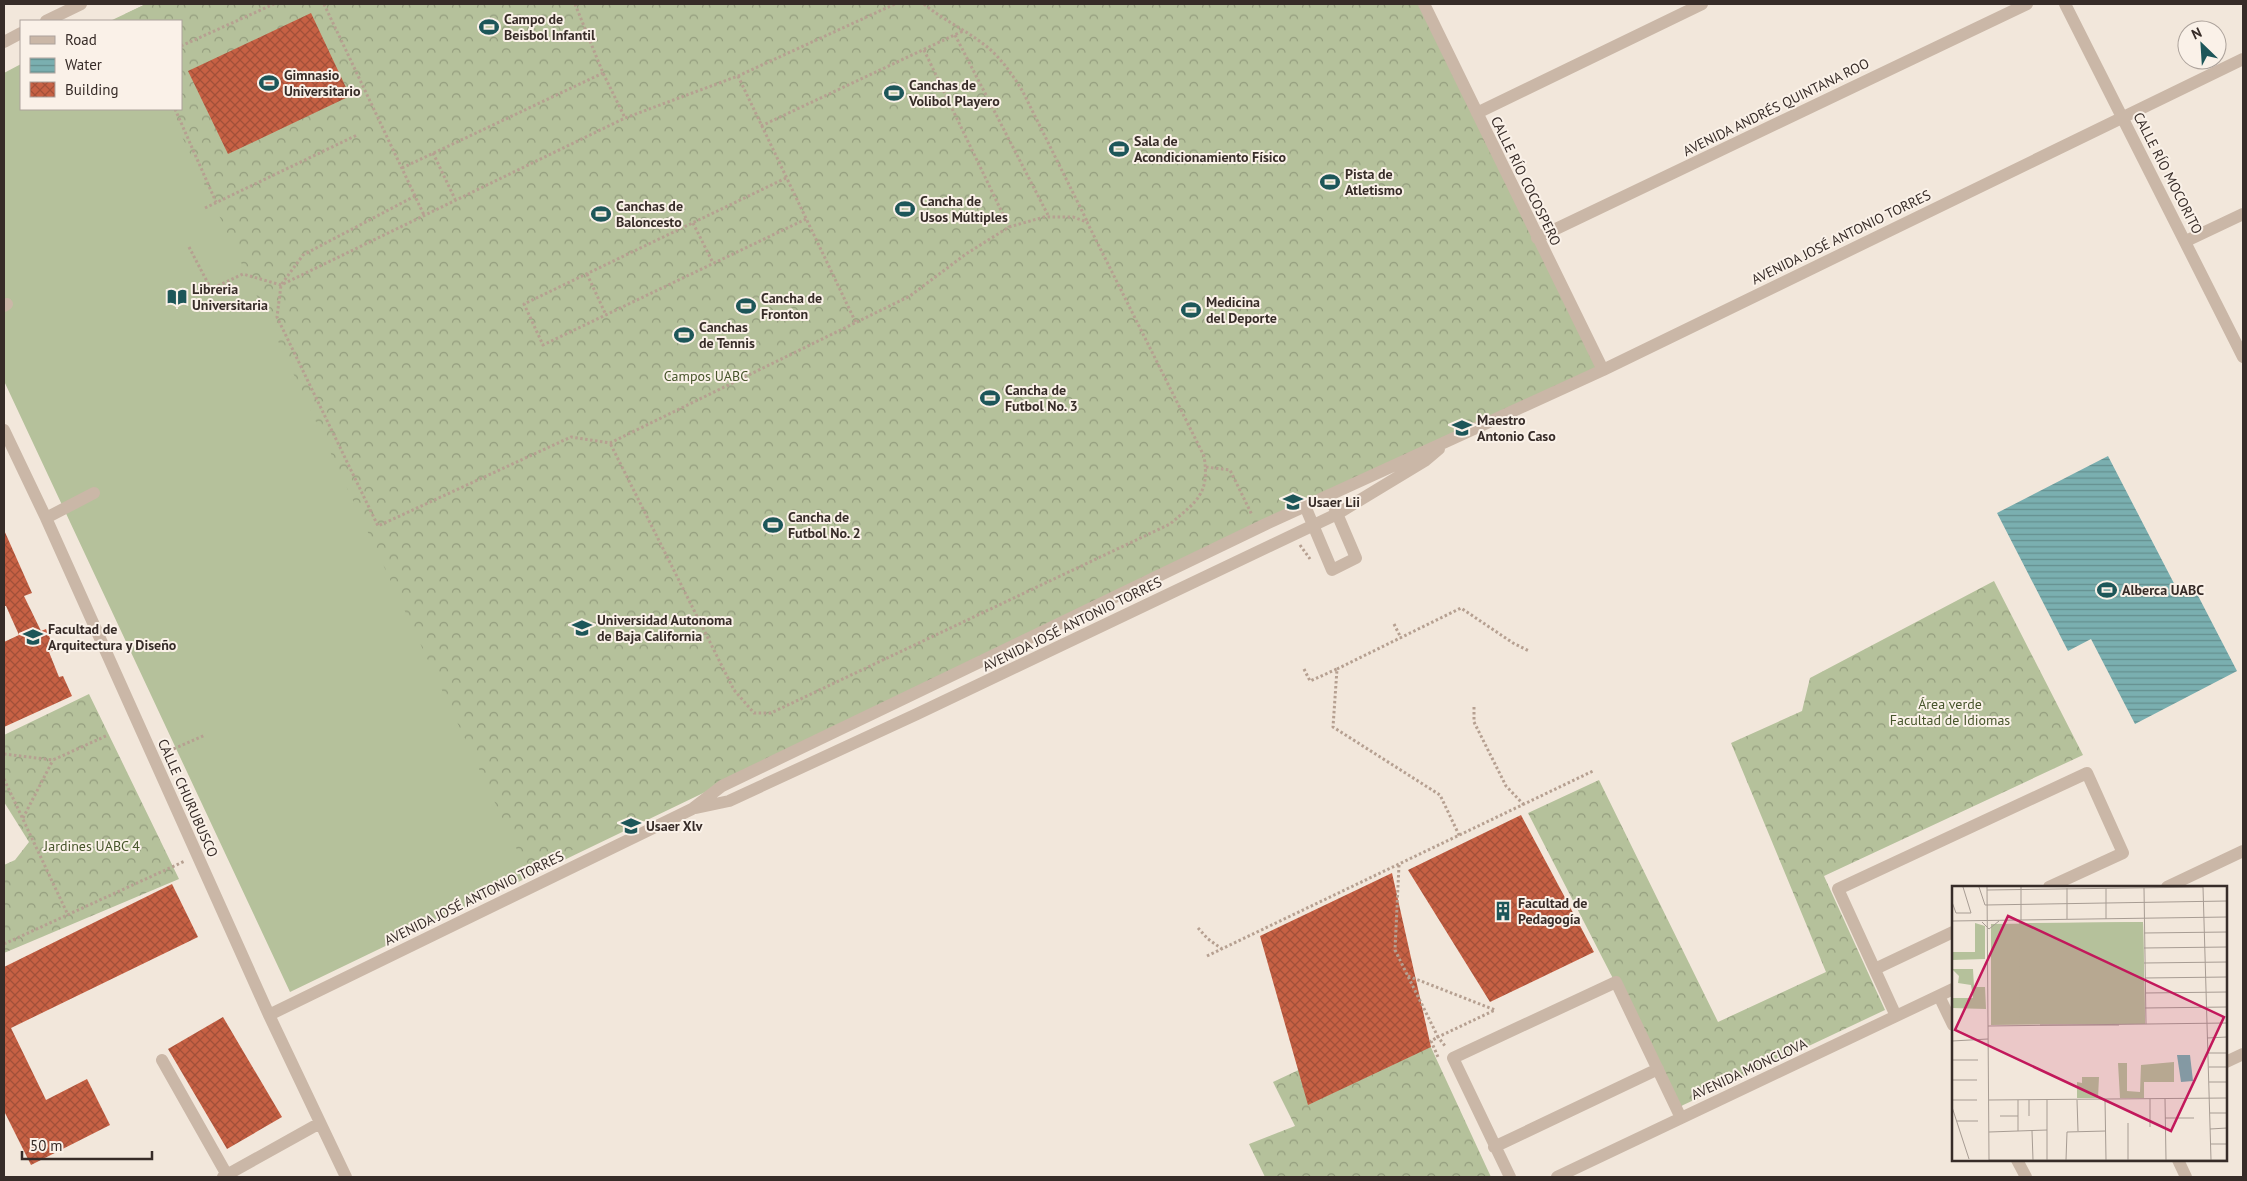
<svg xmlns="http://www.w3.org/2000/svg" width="2247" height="1181" viewBox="0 0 2247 1181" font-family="'PT Sans',sans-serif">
	<defs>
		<pattern id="forest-crowns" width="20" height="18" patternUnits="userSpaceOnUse" patternTransform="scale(1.25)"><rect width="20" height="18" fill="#b5c19b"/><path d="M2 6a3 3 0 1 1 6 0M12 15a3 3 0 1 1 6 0" fill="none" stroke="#949d7e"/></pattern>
		<pattern id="water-rules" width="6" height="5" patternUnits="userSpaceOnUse" patternTransform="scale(1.25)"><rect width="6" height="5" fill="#7aafb0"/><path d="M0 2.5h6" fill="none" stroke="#658f8f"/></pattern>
		<pattern id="building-cross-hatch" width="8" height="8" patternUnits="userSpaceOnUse" patternTransform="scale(1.25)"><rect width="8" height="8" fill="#c76144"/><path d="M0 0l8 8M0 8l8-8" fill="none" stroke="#a25039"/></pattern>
	</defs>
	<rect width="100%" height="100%" fill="#f2e7db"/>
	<path fill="#b5c19b" d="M 146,4 L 1592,365 L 290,992 L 4,381 L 4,73 L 21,64 L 21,109 L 181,109 L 181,21 L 110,21 Z"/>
	<path fill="url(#forest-crowns)" d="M 146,4 L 1420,4 L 1601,369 L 527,871 L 169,109 L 181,109 L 181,21 L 128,21 L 125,14 Z
		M 1994,581 L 2083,755 L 1824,876 L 1885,1010 L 1679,1107 L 1528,813 L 1599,780 L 1718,1022 L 1826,972 L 1731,743 L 1802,711 L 1810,678 Z
		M 89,694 L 179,879 L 4,953 L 4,865 L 15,860 L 29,842 L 4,802 L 4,735 Z
		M 1416,1015 L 1491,1177 L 1265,1177 L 1249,1144 L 1295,1126 L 1273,1082 Z"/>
	<path fill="url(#water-rules)" d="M 2108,456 L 2179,593 L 2193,586 L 2237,671 L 2135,724 L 2091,639 L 2068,651 L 1997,513 Z"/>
	<path fill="url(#building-cross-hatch)" d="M 311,13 L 350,96 L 228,154 L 188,71 Z
		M 4,530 L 32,593 L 24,596 L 41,631 L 46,629 L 55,650 L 49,652 L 59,677 L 63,676 L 72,696 L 4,727 L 4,642 L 19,635 L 6,606 L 4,606 Z
		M 1521,815 L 1594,952 L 1490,1002 L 1408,870 Z
		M 1392,873 L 1431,1047 L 1308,1105 L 1260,936 Z
		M 172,884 L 198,937 L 11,1028 L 46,1100 L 87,1079 L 110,1125 L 31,1165 L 4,1111 L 4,967 Z
		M 223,1017 L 282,1117 L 227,1149 L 168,1049 Z"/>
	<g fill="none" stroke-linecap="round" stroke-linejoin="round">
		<path stroke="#b6a091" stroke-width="3" stroke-dasharray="2.5 2.5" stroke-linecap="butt" d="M 324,4 L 424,215
			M 575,4 L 603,73 L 625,118
			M 924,4 C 943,20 966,30 986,46 C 1001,58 1013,75 1023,92 L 1087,221
			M 955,35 L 1049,217
			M 181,46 L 274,4
			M 924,50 L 1009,227
			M 738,76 L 856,323
			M 175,109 L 216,202
			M 761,126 L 963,31
			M 433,153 L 455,199
			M 402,168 L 603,73
			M 786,178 L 524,304 L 543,345 L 806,219
			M 415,196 L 303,255 L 281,285 L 277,317 L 378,526 L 571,437 L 610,443 L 910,296 L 966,254 L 1009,227 L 1044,217 L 1073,217 L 1087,222 L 1204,456 C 1210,494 1197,501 1170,524 L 771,713 L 754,713 L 734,690 L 610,443
			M 205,208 L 357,135
			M 693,223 L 713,263
			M 189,247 L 211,289 L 243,274 L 281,285 L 625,118 L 738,76 L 895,4
			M 587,274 L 606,315
			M 1206,467 L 1230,470 L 1252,515
			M 1300,545 L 1310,559
			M 1394,624 L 1401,638
			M 1304,669 L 1310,681 L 1337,669 L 1333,727 L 1440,795 L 1460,837
			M 1337,669 L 1461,608 L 1513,643 L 1529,651
			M 1474,707 L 1474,722 L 1506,786 L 1524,805
			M 169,751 L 205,735
			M 4,754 L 53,760 L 108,735
			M 4,779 L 68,915
			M 23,818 L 53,760
			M 1399,865 L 1395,950 L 1438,1037 L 1431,1041 L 1438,1057
			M 1198,928 L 1208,939 L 1222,949
			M 4,944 L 185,861
			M 1207,956 L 1593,771
			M 1408,976 L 1495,1010 L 1438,1037 L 1445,1046"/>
		<path stroke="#cab7a7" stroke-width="12" d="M 1424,4 L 1603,370
			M 2065,4 L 2243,357
			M 46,21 L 81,4
			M 4,42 L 21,33
			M 1477,113 L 1702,4
			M 1537,238 L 2027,4
			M 2186,241 L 2243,214
			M 4,306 L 7,304
			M 4,430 L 46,518 L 269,1015 L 346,1177
			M 1305,506 L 1332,570 L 1356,558 L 1329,495
			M 46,518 L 94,493
			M 696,808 L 729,801 L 917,714 L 1337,514 L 1426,460 L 1439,449
			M 2167,887 L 2243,851
			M 1875,969 L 1953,932
			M 1939,996 L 1953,1025
			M 269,1015 L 692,809 L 722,786 L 907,697 L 1266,524 L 1603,370 L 2243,59
			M 1896,1016 L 1838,889 L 2087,773 L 2123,853 L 2049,887
			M 162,1060 L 227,1175
			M 2226,1062 L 2243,1054
			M 1494,1147 L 1658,1069
			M 2017,1160 L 2026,1177
			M 2178,1160 L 2186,1177
			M 223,1177 L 320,1123
			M 1510,1177 L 1453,1058 L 1616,982 L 1681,1118
			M 1557,1177 L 1953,989"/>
	</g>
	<defs>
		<symbol id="stadium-bare" viewBox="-9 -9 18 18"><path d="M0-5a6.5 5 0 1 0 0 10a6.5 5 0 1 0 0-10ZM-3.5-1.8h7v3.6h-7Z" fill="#1d5659" stroke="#faf1e8" stroke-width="2.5" paint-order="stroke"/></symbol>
		<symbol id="library-bare" viewBox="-9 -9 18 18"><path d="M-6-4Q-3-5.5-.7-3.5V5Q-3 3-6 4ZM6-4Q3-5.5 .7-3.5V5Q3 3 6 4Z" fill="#1d5659" stroke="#faf1e8" stroke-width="2.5" paint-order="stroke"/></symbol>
		<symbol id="school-bare" viewBox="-9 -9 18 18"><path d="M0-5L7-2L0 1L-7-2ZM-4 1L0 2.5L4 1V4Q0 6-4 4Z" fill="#1d5659" stroke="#faf1e8" stroke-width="2.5" paint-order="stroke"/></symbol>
		<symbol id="university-bare" viewBox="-9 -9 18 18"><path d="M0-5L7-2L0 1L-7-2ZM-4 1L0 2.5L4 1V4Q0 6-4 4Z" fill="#1d5659" stroke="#faf1e8" stroke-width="2.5" paint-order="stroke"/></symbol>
		<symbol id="building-bare" viewBox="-9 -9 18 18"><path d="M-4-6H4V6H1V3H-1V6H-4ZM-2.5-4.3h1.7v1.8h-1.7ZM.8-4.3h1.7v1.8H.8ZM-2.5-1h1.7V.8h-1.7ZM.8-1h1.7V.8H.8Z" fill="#1d5659" stroke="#faf1e8" stroke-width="2.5" paint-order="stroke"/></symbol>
	</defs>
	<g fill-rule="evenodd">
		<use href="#stadium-bare" x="475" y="13" width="28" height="28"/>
		<use href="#stadium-bare" x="255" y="69" width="28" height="28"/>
		<use href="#stadium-bare" x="880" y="79" width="28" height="28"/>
		<use href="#stadium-bare" x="1105" y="135" width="28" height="28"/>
		<use href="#stadium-bare" x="1316" y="168" width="28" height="28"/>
		<use href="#stadium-bare" x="891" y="195" width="28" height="28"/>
		<use href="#stadium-bare" x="587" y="200" width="28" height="28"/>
		<use href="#library-bare" x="163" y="283" width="28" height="28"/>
		<use href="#stadium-bare" x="732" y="292" width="28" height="28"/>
		<use href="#stadium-bare" x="1177" y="296" width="28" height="28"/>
		<use href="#stadium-bare" x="670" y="321" width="28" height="28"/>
		<use href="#stadium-bare" x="976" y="384" width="28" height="28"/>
		<use href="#school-bare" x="1448" y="414" width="28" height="28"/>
		<use href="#school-bare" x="1279" y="488" width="28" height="28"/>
		<use href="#stadium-bare" x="759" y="511" width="28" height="28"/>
		<use href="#stadium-bare" x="2093" y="576" width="28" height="28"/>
		<use href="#university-bare" x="568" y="614" width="28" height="28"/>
		<use href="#university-bare" x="19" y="623" width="28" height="28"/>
		<use href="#school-bare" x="617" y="812" width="28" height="28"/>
		<use href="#building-bare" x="1489" y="897" width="28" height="28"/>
	</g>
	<g text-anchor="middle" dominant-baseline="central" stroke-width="4" stroke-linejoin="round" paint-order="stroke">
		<g font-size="14" font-weight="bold" fill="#372c28" stroke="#faf1e8" text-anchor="start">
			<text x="504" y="19">Campo de<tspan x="504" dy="16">Beisbol Infantil</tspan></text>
			<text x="284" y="75">Gimnasio<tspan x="284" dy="16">Universitario</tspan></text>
			<text x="909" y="85">Canchas de<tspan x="909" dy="16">Volibol Playero</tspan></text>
			<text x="1134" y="141">Sala de<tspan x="1134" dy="16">Acondicionamiento Físico</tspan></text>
			<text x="1345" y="174">Pista de<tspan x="1345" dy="16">Atletismo</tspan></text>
			<text x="920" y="201">Cancha de<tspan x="920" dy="16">Usos Múltiples</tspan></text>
			<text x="616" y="206">Canchas de<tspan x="616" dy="16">Baloncesto</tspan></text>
			<text x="192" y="289">Libreria<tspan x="192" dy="16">Universitaria</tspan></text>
			<text x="761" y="298">Cancha de<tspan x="761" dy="16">Fronton</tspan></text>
			<text x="1206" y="302">Medicina<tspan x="1206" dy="16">del Deporte</tspan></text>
			<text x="699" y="327">Canchas<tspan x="699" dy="16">de Tennis</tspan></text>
			<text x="1005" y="390">Cancha de<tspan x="1005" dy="16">Futbol No. 3</tspan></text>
			<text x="1477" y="420">Maestro<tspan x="1477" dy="16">Antonio Caso</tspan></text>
			<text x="1308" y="502">Usaer Lii</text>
			<text x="788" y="517">Cancha de<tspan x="788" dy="16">Futbol No. 2</tspan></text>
			<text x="2122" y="590">Alberca UABC</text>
			<text x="597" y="620">Universidad Autonoma<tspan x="597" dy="16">de Baja California</tspan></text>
			<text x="48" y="629">Facultad de<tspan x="48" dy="16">Arquitectura y Diseño</tspan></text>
			<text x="646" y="826">Usaer Xlv</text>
			<text x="1518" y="903">Facultad de<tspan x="1518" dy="16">Pedagogía</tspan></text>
		</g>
		<g font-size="14" fill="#372c28" stroke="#faf1e8">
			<text transform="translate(1776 107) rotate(-26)">AVENIDA ANDRÉS QUINTANA ROO</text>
			<text transform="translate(2168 173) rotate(63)">CALLE RÍO MOCORITO</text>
			<text transform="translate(1526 181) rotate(64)">CALLE RÍO COCOSPERO</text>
			<text transform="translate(1841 237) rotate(-26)">AVENIDA JOSÉ ANTONIO TORRES</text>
			<text transform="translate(1072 624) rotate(-26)">AVENIDA JOSÉ ANTONIO TORRES</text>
			<text transform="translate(188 798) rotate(66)">CALLE CHURUBUSCO</text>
			<text transform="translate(474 898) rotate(-26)">AVENIDA JOSÉ ANTONIO TORRES</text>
			<text transform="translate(1749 1069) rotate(-25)">AVENIDA MONCLOVA</text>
		</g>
		<g font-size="14" fill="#47552b" stroke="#faf1e8">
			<text x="706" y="376">Campos UABC</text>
			<text x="1950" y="704">Área verde<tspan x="1950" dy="16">Facultad de Idiomas</tspan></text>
			<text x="92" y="846">Jardines UABC 4</text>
		</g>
	</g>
	<g transform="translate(1952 886)">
		<rect width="275" height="275" fill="#f2e7db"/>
		<path d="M 191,36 L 193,137 L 39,139 L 39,38 Z" fill="#b5c19b"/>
		<path d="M 191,36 L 193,138 L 68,138 L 67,37 ZM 23,37 L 33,40 L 33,73 L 0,74 L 0,66 L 23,66 ZM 0,83 L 21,83 L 22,101 L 33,101 L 34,123 L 0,122 L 0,112 L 21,112 L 19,99 L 6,97 L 7,90 ZM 222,176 L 222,196 L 192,196 L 192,212 L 168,212 L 166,177 L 175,177 L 175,205 L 188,206 L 189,179 ZM 130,191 L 147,191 L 146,212 L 125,212 L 125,196 L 130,197 Z" fill="#b5c19b"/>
		<path d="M 225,169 L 238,169 L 241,195 L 229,196 Z" fill="#7aafb0"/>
		<path fill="none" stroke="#a79c93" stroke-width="1" d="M 27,1 L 33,19 L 275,15M 35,1 L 37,274M 69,1 L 69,34M 251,1 L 259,274M 115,2 L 115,33M 154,2 L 154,33M 192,2 L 194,138M 35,4 L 251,1M 0,16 L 4,27 L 19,27 L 11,1M 0,35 L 275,31M 30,36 L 37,43 L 47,35M 192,47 L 275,46M 192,62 L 275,61M 192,77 L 275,76M 193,92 L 275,91M 193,107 L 275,106M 193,122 L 275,121M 88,139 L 167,139M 36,140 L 275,137M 255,152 L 275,151M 0,155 L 36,153M 256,167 L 275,167M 0,174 L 26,174M 257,181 L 275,181M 0,194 L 25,194M 257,196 L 275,196M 153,213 L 154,274M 198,213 L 198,241M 213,213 L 214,274M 1,214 L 25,214M 37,214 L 275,212M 77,214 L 77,230M 95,214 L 95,274M 125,214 L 126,245M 0,221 L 17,273M 258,227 L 275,227M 48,230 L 66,230M 213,232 L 242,232M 5,235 L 26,235M 176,237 L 176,274M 258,243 L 275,242M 66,245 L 66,214M 80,245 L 81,274M 37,246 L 95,244M 259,258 L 275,258M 37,274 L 275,274M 114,274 L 115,246 L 154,245"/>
		<path fill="#c2185b" fill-opacity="0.15" stroke="#c2185b" stroke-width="2.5" d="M 56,30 L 272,131 L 219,245 L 3,144 Z"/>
		<rect width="275" height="275" fill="none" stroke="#372c28" stroke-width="2.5"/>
	</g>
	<rect width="2247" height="1181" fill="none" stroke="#372c28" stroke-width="10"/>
	<rect x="20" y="20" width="162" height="90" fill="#faf1e8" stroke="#aca29b"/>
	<rect x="30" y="36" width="25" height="8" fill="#cab7a7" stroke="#aca29b"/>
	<text x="65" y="45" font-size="15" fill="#372c28">Road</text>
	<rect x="30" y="58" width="25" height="15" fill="url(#water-rules)" stroke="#aca29b"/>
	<text x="65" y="70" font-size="15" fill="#372c28">Water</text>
	<rect x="30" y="82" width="25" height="15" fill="url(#building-cross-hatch)" stroke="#aca29b"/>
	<text x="65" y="95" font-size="15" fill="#372c28">Building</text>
	<g transform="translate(2202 45) rotate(335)"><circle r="24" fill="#faf1e8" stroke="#aca29b"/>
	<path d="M0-4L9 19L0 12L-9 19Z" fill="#1d5659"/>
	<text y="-8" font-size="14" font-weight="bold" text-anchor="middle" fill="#372c28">N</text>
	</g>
	<path d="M22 1151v8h130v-8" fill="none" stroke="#372c28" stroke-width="2.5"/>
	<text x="30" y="1151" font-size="15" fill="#372c28" stroke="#faf1e8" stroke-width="4" paint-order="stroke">50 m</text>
</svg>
